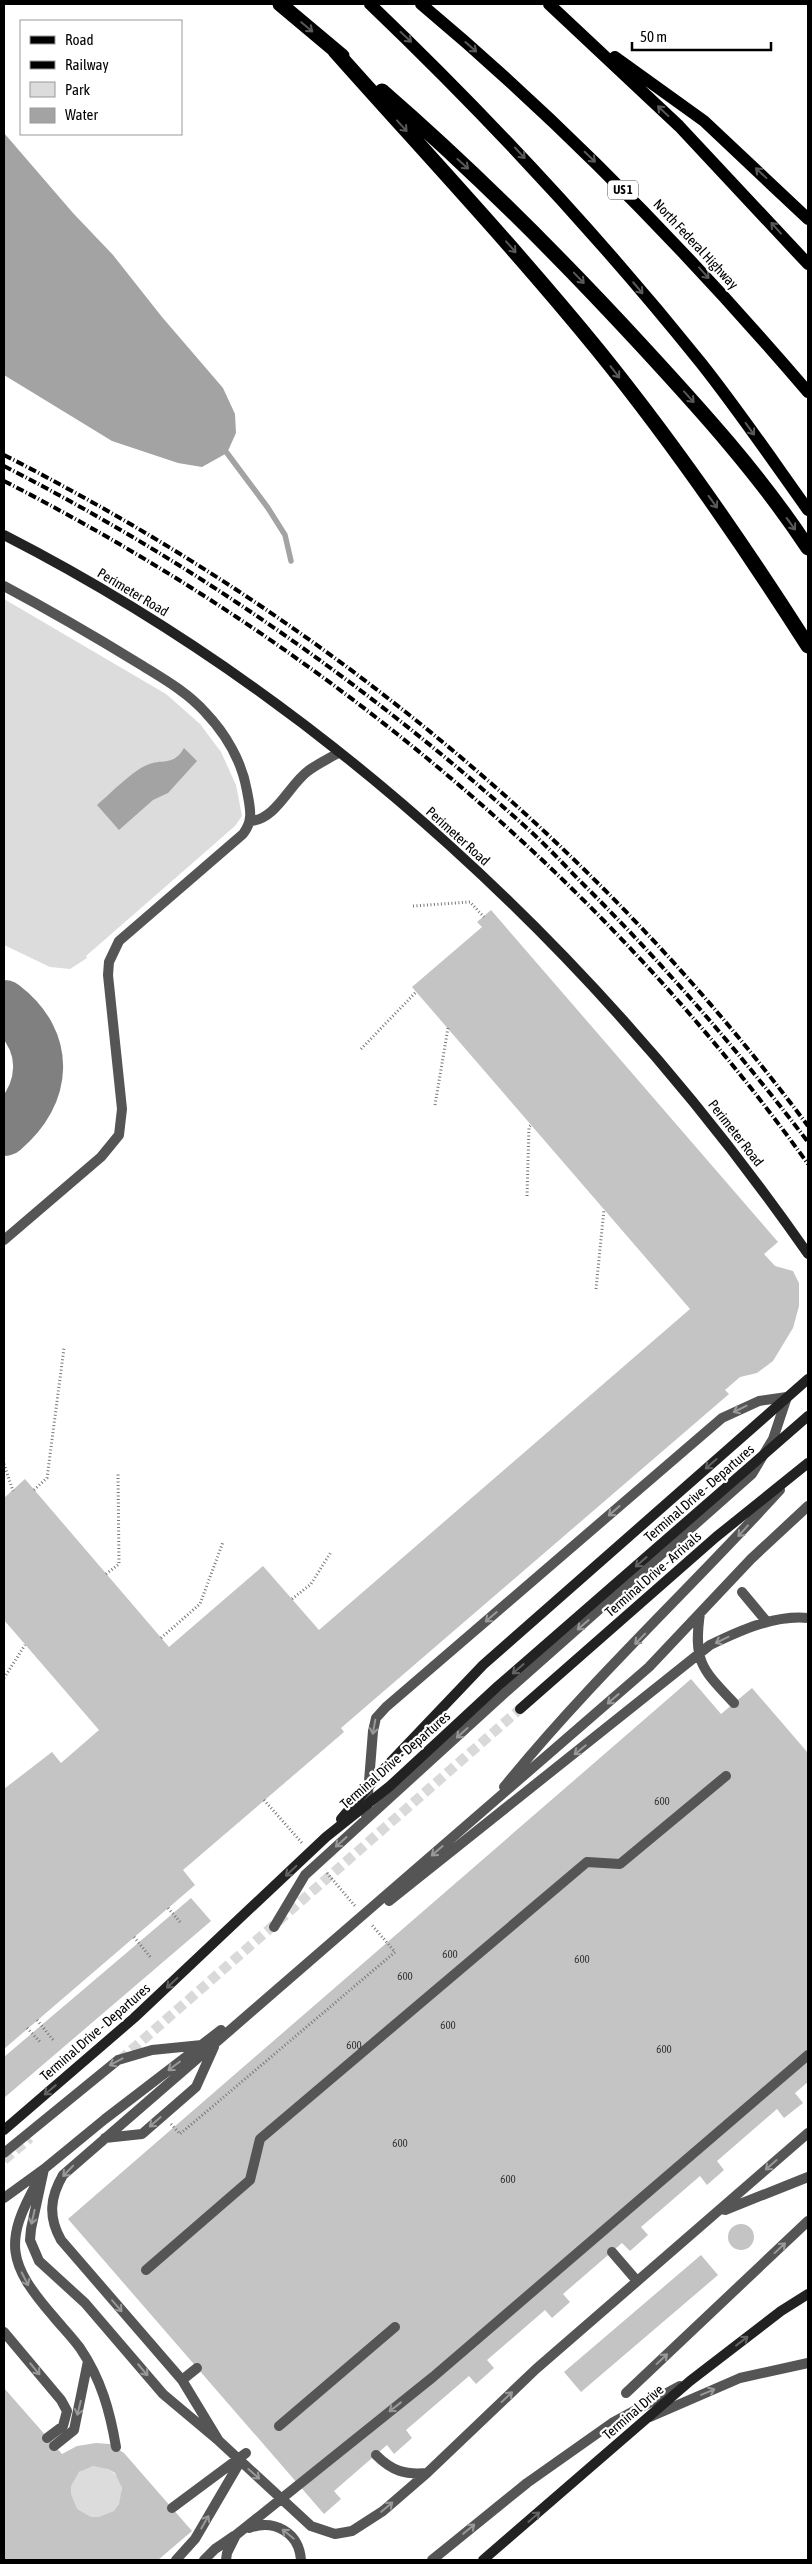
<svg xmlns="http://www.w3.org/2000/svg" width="812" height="2564" viewBox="0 0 812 2564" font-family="'Asap Condensed',sans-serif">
	<rect width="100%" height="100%" fill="#fff"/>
	<path fill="#dcdcdc" d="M 4,599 L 166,694 L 200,724 L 221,752 L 236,785 L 242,816 L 235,826 L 86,956 L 87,958 L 70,969 L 50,967 L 4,945 Z
		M70 2492a26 26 0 1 1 52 0a26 26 0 1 1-52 0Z"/>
	<path fill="#a3a3a3" d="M 4,133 L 73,213 L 113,255 L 162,317 L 223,388 L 235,414 L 236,433 L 227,453 L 202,467 L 178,463 L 112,441 L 4,375 Z
		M 184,748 L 197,761 L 168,793 L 153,800 L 119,830 L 97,805 C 110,794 132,771 147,765 C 163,758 173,767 184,748 Z"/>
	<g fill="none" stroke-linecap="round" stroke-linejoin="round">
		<path stroke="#a3a3a3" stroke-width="5.5" d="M 227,453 L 268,508 L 285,535 L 291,561"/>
		<path stroke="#808080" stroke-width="50" d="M 4,1005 C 51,1041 48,1094 4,1131"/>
	</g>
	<path fill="#c4c4c4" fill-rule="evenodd" d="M 491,910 L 778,1242 L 764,1254 L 775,1266 L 793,1271 L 799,1283 L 799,1306 L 793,1328 L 773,1361 L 757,1373 L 740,1377 L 725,1390 L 729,1394 L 341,1728 L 344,1732 L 183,1870 L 195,1885 L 4,2049 L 4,1789 L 52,1752 L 61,1763 L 99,1730 L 4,1620 L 4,1498 L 25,1479 L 169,1647 L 263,1566 L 319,1630 L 690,1309 L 412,987 L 482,927 L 477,922 Z
		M 691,1679 L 721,1714 L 752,1688 L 808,1753 L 808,2082 L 795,2093 L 803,2103 L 784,2118 L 777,2109 L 717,2161 L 724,2170 L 707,2185 L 700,2176 L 641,2227 L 648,2235 L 630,2251 L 622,2243 L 563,2294 L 570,2302 L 552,2318 L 545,2310 L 487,2360 L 494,2368 L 476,2384 L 469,2376 L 406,2430 L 412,2438 L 394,2454 L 387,2445 L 334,2491 L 341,2499 L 324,2514 L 68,2219 Z
		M 191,1898 L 211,1921 L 4,2098 L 4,2057 Z
		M728 2237a13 13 0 1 1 26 0a13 13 0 1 1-26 0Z
		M 701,2255 L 718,2275 L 581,2392 L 564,2372 Z
		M 4,2388 L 62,2454 L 77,2446 L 96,2443 L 110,2444 L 124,2453 L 192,2531 L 158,2560 L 4,2560 ZM 93,2466 L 108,2469 L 115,2473 L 122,2488 L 119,2504 L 114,2511 L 99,2517 L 91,2517 L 77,2509 L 71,2494 L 71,2486 L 79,2472 Z"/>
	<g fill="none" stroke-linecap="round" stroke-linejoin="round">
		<path stroke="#d9d9d9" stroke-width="10" stroke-dasharray="10 5" stroke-linecap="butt" d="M 120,2060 L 520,1709
			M 4,2160 L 30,2138"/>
		<path stroke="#777" stroke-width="3" stroke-dasharray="1 2.5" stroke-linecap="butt" d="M 413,906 L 470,902 L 484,917
			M 361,1049 L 416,992
			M 435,1105 L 448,1028
			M 527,1196 L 529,1127 L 531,1125
			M 596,1289 L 604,1209
			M 4,1464 L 13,1491
			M 34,1490 L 47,1478 L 64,1348
			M 106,1574 L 119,1564 L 118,1472
			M 292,1599 L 311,1584 L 331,1552
			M 161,1638 L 200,1604 L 223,1542
			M 4,1678 L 25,1645
			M 264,1800 L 302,1843
			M 327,1873 L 355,1906
			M 168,1908 L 181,1923
			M 134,1937 L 151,1958
			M 37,2020 L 54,2041
			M 27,2028 L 41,2043
			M 171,2124 L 180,2134 L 395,1952 L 371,1924"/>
		<path stroke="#555" stroke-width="10" d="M 4,586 C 49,610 94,636 138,663 C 162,678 186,691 205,712 C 226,734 242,762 247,791 C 250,808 254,820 243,834 L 119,941 L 109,962 L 108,975 L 122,1109 L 119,1135 L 101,1157 L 4,1240
			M 251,821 C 276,819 289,785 308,771 C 317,764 328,759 338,753
			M 742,1592 L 767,1622
			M 700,1613 C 693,1662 702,1669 734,1703
			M 504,1787 C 589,1682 689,1590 780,1490
			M 389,1901 L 710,1645 C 741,1630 774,1615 808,1618
			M 274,1927 L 305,1875 L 507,1691 L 752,1474 L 773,1439 L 787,1397 L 759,1401 L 722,1418 L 386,1707 L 376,1718 L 373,1731 L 366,1819
			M 105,2138 L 142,2134 L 196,2087 L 214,2047
			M 4,2153 L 118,2060 L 152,2050 L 202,2045
			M 44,2169 L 31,2229 L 30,2240 L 39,2261 L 85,2303 L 163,2394 L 219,2441 L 311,2526 L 335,2534 L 352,2531 L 383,2511 L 427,2473 L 536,2369 L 808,2133
			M 38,2181 C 3,2242 8,2264 53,2316 C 62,2327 72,2337 80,2348 C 101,2379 110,2411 116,2447
			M 4,2198 L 44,2169 L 105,2119 L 221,2030
			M 725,2210 L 808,2177
			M 612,2252 L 637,2281
			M 146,2270 L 250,2180 L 260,2139 L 587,1862 L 620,1864 L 726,1776
			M 4,2332 L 61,2400 L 67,2411 L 63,2426 L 47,2438
			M 182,2380 L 197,2368
			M 279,2426 L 395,2327
			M 219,2441 L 182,2380 L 61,2240 C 48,2217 50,2197 63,2175 L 649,1667 L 751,1559 L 808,1506
			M 54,2446 L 74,2430 L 88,2361
			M 376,2455 C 392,2471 405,2475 427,2473
			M 172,2508 L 246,2453
			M 249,2528 C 274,2519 299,2532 301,2560
			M 176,2560 L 195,2539 L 240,2462
			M 204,2560 L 215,2549 L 234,2536
			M 226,2560 L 227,2553 L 236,2535 L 433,2377 L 808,2055
			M 432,2560 L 527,2483 L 612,2423 L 680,2386"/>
		<path stroke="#555" stroke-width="10" d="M 626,2393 L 808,2221
			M 650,2417 L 740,2378 L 808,2363"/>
		<path stroke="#222" stroke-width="10" d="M 4,535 C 326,700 602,958 808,1254
			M 520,1709 L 716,1537 L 808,1463
			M 341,1819 L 382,1771 L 483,1665 L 808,1379
			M 4,2130 L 134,2018 L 326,1837 L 390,1786 L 498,1686 L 808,1416
			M 483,2560 L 690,2381 L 781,2311 L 808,2294"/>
		<path stroke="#000" stroke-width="12" d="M 370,4 C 488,117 599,236 701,363 C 739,411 773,461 808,510
			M 421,4 C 562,122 689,253 808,392
			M 549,4 L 679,126 L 808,264
			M 615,57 L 704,121 L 808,219"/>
		<path stroke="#000" stroke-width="15" d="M 280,4 L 342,56
			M 335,51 C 423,150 514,247 598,350 C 674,444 743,544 808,646
			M 382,91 C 474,171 559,256 642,346 C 701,410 760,475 808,548"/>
		<path stroke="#000" stroke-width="4" stroke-dasharray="8 2.5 1 2.5" stroke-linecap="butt" d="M 4,455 C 320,616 596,841 808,1126
			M 4,466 C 195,564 368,685 528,829 C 549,848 568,869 588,889 C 668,969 740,1053 808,1142
			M 4,481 C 319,642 601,875 808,1164"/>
	</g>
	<defs><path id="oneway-shaft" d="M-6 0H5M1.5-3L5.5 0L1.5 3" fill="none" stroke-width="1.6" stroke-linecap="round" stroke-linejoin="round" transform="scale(1.25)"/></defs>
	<g stroke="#595959">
		<use href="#oneway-shaft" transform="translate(307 27) rotate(40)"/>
		<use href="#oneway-shaft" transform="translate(406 37) rotate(43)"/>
		<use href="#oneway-shaft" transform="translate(471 47) rotate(41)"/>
		<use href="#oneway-shaft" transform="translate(663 111) rotate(-137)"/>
		<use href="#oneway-shaft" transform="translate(402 126) rotate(48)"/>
		<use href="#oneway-shaft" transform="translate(520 153) rotate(47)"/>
		<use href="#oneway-shaft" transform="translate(590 157) rotate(44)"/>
		<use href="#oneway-shaft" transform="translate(463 164) rotate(42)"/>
		<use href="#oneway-shaft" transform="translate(761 173) rotate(-137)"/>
		<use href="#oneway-shaft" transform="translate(776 228) rotate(-132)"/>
		<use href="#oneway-shaft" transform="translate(511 247) rotate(49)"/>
		<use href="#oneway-shaft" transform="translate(704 273) rotate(48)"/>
		<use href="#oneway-shaft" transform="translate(579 278) rotate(46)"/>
		<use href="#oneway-shaft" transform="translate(638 288) rotate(50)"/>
		<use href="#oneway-shaft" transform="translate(615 372) rotate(52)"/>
		<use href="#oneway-shaft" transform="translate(689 397) rotate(48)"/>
		<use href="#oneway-shaft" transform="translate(750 429) rotate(54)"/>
		<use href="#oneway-shaft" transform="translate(713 502) rotate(54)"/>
		<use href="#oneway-shaft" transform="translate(791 524) rotate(54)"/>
	</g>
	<g stroke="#999">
		<use href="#oneway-shaft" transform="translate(740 1409) rotate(154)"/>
		<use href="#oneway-shaft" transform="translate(614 1511) rotate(139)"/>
		<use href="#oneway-shaft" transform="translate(743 1531) rotate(132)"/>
		<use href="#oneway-shaft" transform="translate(491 1617) rotate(139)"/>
		<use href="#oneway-shaft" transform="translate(583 1625) rotate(139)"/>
		<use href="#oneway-shaft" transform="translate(640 1639) rotate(134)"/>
		<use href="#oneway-shaft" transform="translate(722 1640) rotate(154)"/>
		<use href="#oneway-shaft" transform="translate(613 1699) rotate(139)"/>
		<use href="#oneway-shaft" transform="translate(374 1727) rotate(100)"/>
		<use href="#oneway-shaft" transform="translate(462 1733) rotate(138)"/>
		<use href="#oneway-shaft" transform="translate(580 1750) rotate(141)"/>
		<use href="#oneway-shaft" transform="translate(341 1842) rotate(138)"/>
		<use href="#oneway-shaft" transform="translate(437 1851) rotate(139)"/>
		<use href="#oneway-shaft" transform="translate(116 2062) rotate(152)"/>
		<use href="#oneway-shaft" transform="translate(174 2066) rotate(143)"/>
		<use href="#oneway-shaft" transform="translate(155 2122) rotate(139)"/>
		<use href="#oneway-shaft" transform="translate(771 2165) rotate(139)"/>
		<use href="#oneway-shaft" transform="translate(68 2171) rotate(134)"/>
		<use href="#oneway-shaft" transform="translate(33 2217) rotate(103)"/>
		<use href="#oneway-shaft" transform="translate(780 2248) rotate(-43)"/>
		<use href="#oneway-shaft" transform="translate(25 2279) rotate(63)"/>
		<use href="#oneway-shaft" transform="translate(117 2306) rotate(49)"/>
		<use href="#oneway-shaft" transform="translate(662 2359) rotate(-43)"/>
		<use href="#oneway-shaft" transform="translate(35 2369) rotate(50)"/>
		<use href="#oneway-shaft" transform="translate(143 2370) rotate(50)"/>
		<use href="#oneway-shaft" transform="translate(708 2392) rotate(-23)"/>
		<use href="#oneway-shaft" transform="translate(507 2397) rotate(-43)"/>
		<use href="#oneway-shaft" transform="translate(395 2407) rotate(142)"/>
		<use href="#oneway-shaft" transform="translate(79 2408) rotate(104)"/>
		<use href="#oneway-shaft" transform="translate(254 2474) rotate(41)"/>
		<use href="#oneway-shaft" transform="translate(387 2507) rotate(-40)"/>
		<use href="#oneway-shaft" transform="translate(205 2522) rotate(-60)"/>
		<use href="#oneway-shaft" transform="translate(469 2529) rotate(-40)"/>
		<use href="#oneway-shaft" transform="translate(288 2534) rotate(-141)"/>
	</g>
	<g stroke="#646464">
		<use href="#oneway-shaft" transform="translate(711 1464) rotate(139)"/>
		<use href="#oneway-shaft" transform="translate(641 1562) rotate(139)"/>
		<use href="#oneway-shaft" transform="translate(518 1669) rotate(139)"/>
		<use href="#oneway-shaft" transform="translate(291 1871) rotate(137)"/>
		<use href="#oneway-shaft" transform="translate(172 1983) rotate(137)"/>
		<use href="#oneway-shaft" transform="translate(50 2090) rotate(140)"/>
		<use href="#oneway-shaft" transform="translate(742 2341) rotate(-38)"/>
		<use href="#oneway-shaft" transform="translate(534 2517) rotate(-41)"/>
	</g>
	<g text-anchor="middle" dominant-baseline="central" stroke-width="4.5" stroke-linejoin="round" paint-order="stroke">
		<g font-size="11" fill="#313131">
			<text x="662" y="1801">600</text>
			<text x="450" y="1954">600</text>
			<text x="582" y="1959">600</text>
			<text x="405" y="1976">600</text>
			<text x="448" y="2025">600</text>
			<text x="354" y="2045">600</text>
			<text x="664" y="2049">600</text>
			<text x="400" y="2143">600</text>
			<text x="508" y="2179">600</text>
		</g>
		<rect fill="#fff" stroke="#4c4c4c" stroke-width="1" x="608" y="180.5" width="30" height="19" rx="4"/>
		<g font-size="12" font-weight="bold" fill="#000">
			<text x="623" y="190">US 1</text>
		</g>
		<g font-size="14" fill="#000" stroke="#fff">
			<text transform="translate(696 244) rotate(47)">North Federal Highway</text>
			<text transform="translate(133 592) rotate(31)">Perimeter Road</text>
			<text transform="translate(458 836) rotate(42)">Perimeter Road</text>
			<text transform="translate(736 1133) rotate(52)">Perimeter Road</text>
			<text transform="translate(699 1493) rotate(-41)">Terminal Drive - Departures</text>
			<text transform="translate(653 1574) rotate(-41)">Terminal Drive - Arrivals</text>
			<text transform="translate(395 1760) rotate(-41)">Terminal Drive - Departures</text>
			<text transform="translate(95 2032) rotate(-41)">Terminal Drive - Departures</text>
			<text transform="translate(633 2412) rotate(-41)">Terminal Drive</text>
		</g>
	</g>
	<rect width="812" height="2564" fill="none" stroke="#000000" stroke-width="10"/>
	<rect x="20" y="20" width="162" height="115" fill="#ffffff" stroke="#999999"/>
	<rect x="30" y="36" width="25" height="8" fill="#000000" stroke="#999999"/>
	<text x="65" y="45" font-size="15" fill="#000000">Road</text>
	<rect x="30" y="61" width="25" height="8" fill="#000000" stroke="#999999"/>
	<text x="65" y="70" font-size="15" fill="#000000">Railway</text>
	<rect x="30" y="82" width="25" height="15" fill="#dcdcdc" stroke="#999999"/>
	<text x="65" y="95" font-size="15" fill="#000000">Park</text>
	<rect x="30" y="108" width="25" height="15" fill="#a3a3a3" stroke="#999999"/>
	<text x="65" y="120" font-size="15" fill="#000000">Water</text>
	<path d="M632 42v8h139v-8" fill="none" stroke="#000000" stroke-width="2.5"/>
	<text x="640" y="42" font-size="15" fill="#000000" stroke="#ffffff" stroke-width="4" paint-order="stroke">50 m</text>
</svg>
